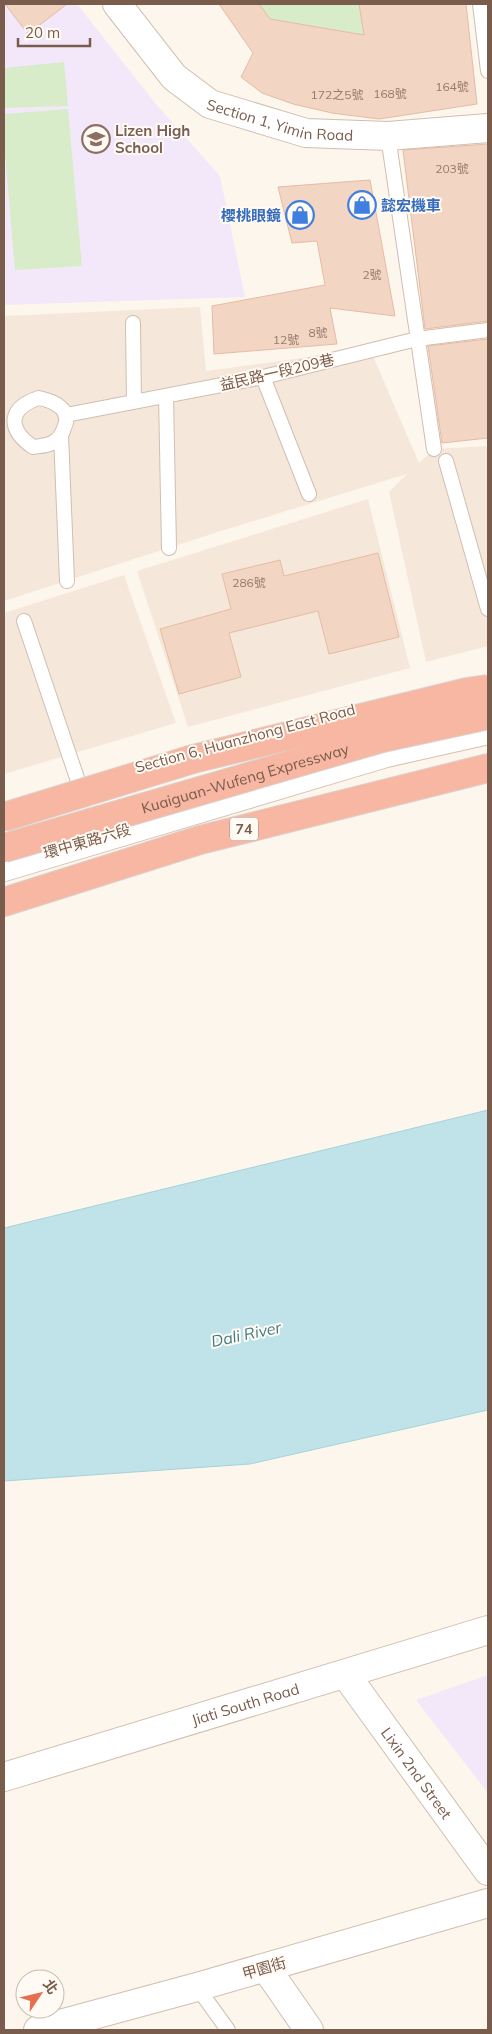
<svg xmlns="http://www.w3.org/2000/svg" width="492" height="2034" viewBox="0 0 492 2034" font-family="Mulish,'Noto Sans TC',sans-serif">
	<rect width="100%" height="100%" fill="#fdf6ec"/>
	<path fill="#f5e8da" d="M 200,307 L 206,371 L 370,349 L 419,463 L 434,449 L 488,446 L 488,646 L 426,662 L 389,492 L 407,474 L 221,531 L 4,601 L 4,316 Z
		M 368,499 L 410,668 L 188,727 L 137,571 Z
		M 124,575 L 176,723 L 4,774 L 4,613 Z"/>
	<path fill="#f3e8fa" d="M 4,4 L 77,4 L 155,103 L 220,176 L 245,297 L 4,305 Z
		M 488,1675 L 488,1793 L 416,1700 Z"/>
	<path fill="#d8ecc9" d="M 259,4 L 359,4 L 365,35 L 270,19 Z
		M 64,62 L 68,106 L 4,108 L 4,68 Z
		M 68,109 L 82,266 L 15,270 L 4,143 L 4,114 Z"/>
	<path fill="#bfe3e8" stroke="#a5d3da" d="M 488,1110 L 488,1410 L 250,1464 L 4,1481 L 4,1228 Z"/>
	<path fill="#f3d5c3" stroke="#e6bba3" d="M 5,4 L 67,4 L 28,34 Z
		M 219,4 L 259,4 L 270,19 L 364,35 L 359,4 L 466,4 L 477,104 L 379,119 L 332,113 L 293,104 L 262,93 L 241,77 L 253,53 Z
		M 488,144 L 488,321 L 425,329 L 403,150 Z
		M 370,180 L 395,316 L 330,308 L 337,344 L 214,354 L 212,306 L 325,285 L 317,241 L 292,243 L 278,187 Z
		M 488,339 L 488,438 L 442,443 L 428,346 Z
		M 378,553 L 399,637 L 329,654 L 318,611 L 229,633 L 241,677 L 179,694 L 160,629 L 231,609 L 222,574 L 280,560 L 284,576 Z"/>
	<g fill="none" stroke-linecap="round" stroke-linejoin="round">
		<defs>
			<path id="lane" d="M 480,4 L 488,71
				M 388,136 L 434,449
				M 133,323 L 134,402
				M 263,377 L 309,494
				M 166,396 L 169,548
				M 39,398 C 54,401 73,410 64,428 C 62,435 58,440 52,443 C 46,446 39,446 33,447 C 7,429 8,408 39,398 Z
				M 66,415 L 263,377 L 417,339 L 488,330
				M 61,436 L 67,581
				M 446,461 L 488,609
				M 24,621 L 79,784
				M 197,1987 L 228,2030"/>
			<g id="street">
				<path id="s1" d="M 117,4 L 174,77 L 210,104 L 306,133 L 388,136 L 488,128"/>
				<path id="s2" d="M 346,1675 L 488,1871"/>
				<path id="s3" d="M 4,1777 L 488,1630"/>
				<path d="M 266,1968 L 309,2030"/>
				<path d="M 38,2030 L 197,1987 L 488,1903"/>
			</g>
			<path id="secondary" d="M 4,867 L 386,753 L 488,730"/>
			<path id="highway" d="M 4,902 L 200,840 L 488,768"/>
		</defs>
		<use href="#lane" stroke="#d1beb0" stroke-width="16"/>
		<use href="#street" stroke="#d1beb0" stroke-width="30"/>
		<use href="#secondary" stroke="#d6c0b0" stroke-width="30"/>
		<use href="#highway" stroke="#dad1cd" stroke-width="30"/>
		<use href="#lane" stroke="#fff" stroke-width="14"/>
		<use href="#street" stroke="#fff" stroke-width="28"/>
		<use href="#secondary" stroke="#fff" stroke-width="28"/>
		<use href="#highway" stroke="#f7b7a3" stroke-width="28"/>
		<defs>
			<g id="highway-bridge">
				<path d="M 4,817 L 193,759 L 467,692 L 488,689"/>
				<path id="s4" d="M 4,848 L 382,738 L 488,715"/>
			</g>
		</defs>
		<use href="#highway-bridge" stroke="#dad1cd" stroke-width="30" stroke-linecap="butt"/>
		<use href="#highway-bridge" stroke="#f7b7a3" stroke-width="28"/>
	</g>
	<defs>
		<symbol id="school-ring" viewBox="-11 -11 22 22"><circle r="9.5" fill="#fffaf3" stroke="#8d6e63" stroke-width="1.5"/><path d="M0-5L7-2L0 1L-7-2ZM-4 1L0 2.5L4 1V4Q0 6-4 4Z" fill="#8d6e63"/></symbol>
		<symbol id="shop-ring" viewBox="-11 -11 22 22"><circle r="9.5" fill="#fffaf3" stroke="#3f7fe0" stroke-width="1.5"/><path d="M-5-2.5h2.3a2.7 3.5 0 0 1 5.4 0H5L5.5 6h-11ZM-1.5-2.5h3a1.5 2.3 0 0 0-3 0Z" fill="#3f7fe0"/></symbol>
	</defs>
	<g fill-rule="evenodd">
		<use href="#school-ring" x="80" y="123" width="32" height="32"/>
		<use href="#shop-ring" x="346" y="189" width="32" height="32"/>
		<use href="#shop-ring" x="284" y="199" width="32" height="32"/>
	</g>
	<g text-anchor="middle" dominant-baseline="central" stroke-width="4" stroke-linejoin="round" paint-order="stroke">
		<g font-size="12" fill="#987a6a">
			<text x="452" y="86">164號</text>
			<text x="390" y="93">168號</text>
			<text x="337" y="94">172之5號</text>
			<text x="452" y="168">203號</text>
			<text x="372" y="274">2號</text>
			<text x="318" y="332">8號</text>
			<text x="286" y="339">12號</text>
			<text x="249" y="582">286號</text>
		</g>
		<rect fill="#fffaf3" stroke="#a28b7f" stroke-width="1" x="230" y="817.5" width="28" height="23" rx="4"/>
		<g font-size="14" font-weight="bold" fill="#7a5c4d">
			<text x="244" y="829">74</text>
		</g>
		<g font-size="15" fill="#7a5c4d" stroke="#fffaf3">
			<text stroke="none"><textPath href="#s1" startOffset="210">Section 1, Yimin Road</textPath></text>
			<text transform="translate(277 372) rotate(-13)">益民路一段209巷</text>
			<text transform="translate(245 738) rotate(-15)">Section 6, Huanzhong East Road</text>
			<text stroke="none"><textPath href="#s4" startOffset="251">Kuaiguan-Wufeng Expressway</textPath></text>
			<text transform="translate(87 841) rotate(-16)">環中東路六段</text>
			<text stroke="none"><textPath href="#s3" startOffset="252">Jiati South Road</textPath></text>
			<text stroke="none"><textPath href="#s2" startOffset="121">Lixin 2nd Street</textPath></text>
			<text transform="translate(264 1968) rotate(-16)">甲園街</text>
		</g>
		<g font-size="15" font-weight="bold" fill="#785e54" stroke="#fffaf3" text-anchor="start">
			<text x="115" y="130">Lizen High<tspan x="115" dy="17">School</tspan></text>
		</g>
		<g font-size="15" font-weight="bold" fill="#366cbe" stroke="#fffaf3" text-anchor="start">
			<text x="381" y="205">懿宏機車</text>
			<text x="281" y="215" text-anchor="end">櫻桃眼鏡</text>
		</g>
		<g font-size="16" font-style="italic" fill="#437c86" stroke="#fffaf3">
			<text transform="translate(246 1334) rotate(-12)">Dali River</text>
		</g>
	</g>
	<rect width="492" height="2034" fill="none" stroke="#7a5c4d" stroke-width="10"/>
	<g transform="translate(40 1994) rotate(55)"><circle r="24" fill="#fffaf3" stroke="#cabbb1"/>
	<path d="M0-4L9 19L0 12L-9 19Z" fill="#e76f51"/>
	<text y="-8" font-size="14" font-weight="bold" text-anchor="middle" fill="#7a5c4d">北</text>
	</g>
	<path d="M18 38v8h72v-8" fill="none" stroke="#7a5c4d" stroke-width="2.5"/>
	<text x="25" y="38" font-size="15" fill="#7a5c4d" stroke="#fffaf3" stroke-width="4" paint-order="stroke">20 m</text>
</svg>
